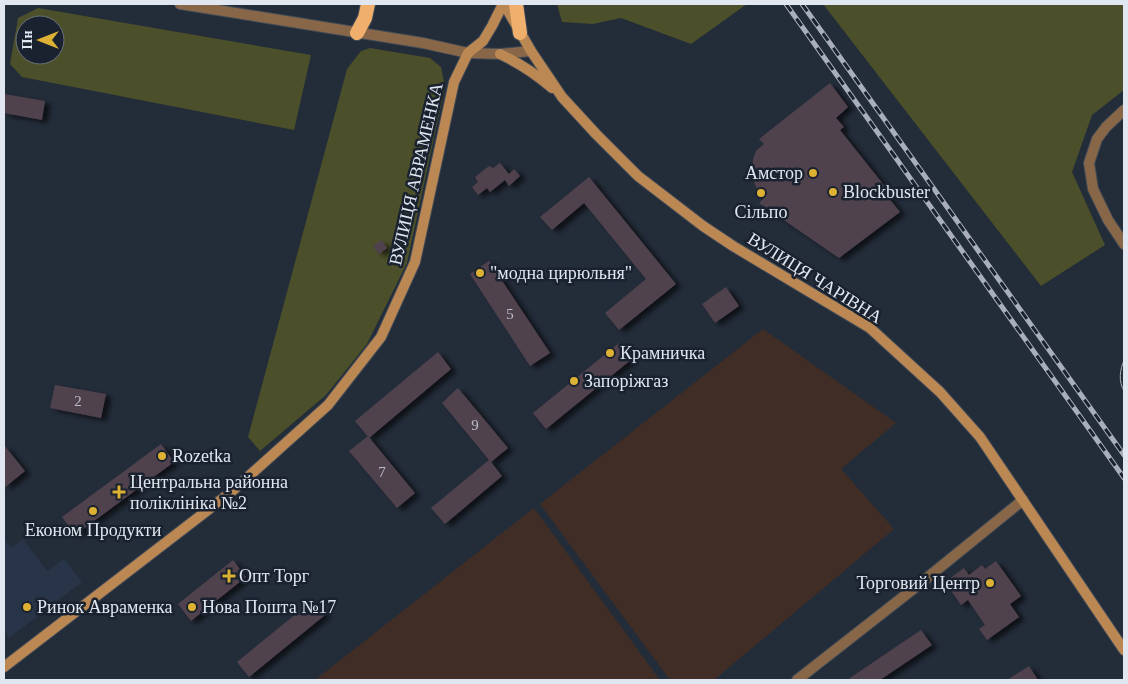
<svg xmlns="http://www.w3.org/2000/svg" width="1128" height="684" viewBox="0 0 1128 684" font-family="Georgia,serif">
	<defs>
		<filter id="shadow"><feDropShadow dx="5.5" dy="3" stdDeviation="2.5" flood-color="#0009"/></filter>
	</defs>
	<rect width="100%" height="100%" fill="#232c39"/>
	<path fill="#283447" d="M 4,539 L 11,548 L 23,539 L 47,571 L 64,559 L 82,582 L 9,638 L 4,632 Z"/>
	<path fill="#402e26" d="M 763,329 L 896,423 L 841,469 L 894,529 L 714,680 L 670,680 L 540,504 Z
		M 534,508 L 660,680 L 315,680 Z"/>
	<path fill="#4b4f2a" fill-rule="evenodd" d="M 557,4 L 747,4 L 691,44 L 621,18 L 593,24 L 562,22 Z
		M 823,4 L 1124,4 L 1124,90 L 1092,115 L 1072,172 L 1105,245 L 1041,286 Z
		M 38,8 L 311,55 L 294,130 L 22,77 L 10,64 L 18,18 ZM 25,25 L 55,25 L 55,55 L 25,55 Z
		M 370,48 L 430,58 L 441,67 L 445,87 L 407,263 L 367,344 L 326,395 L 260,451 L 248,437 L 347,69 L 361,51 Z"/>
	<path fill="#50424e" filter="url(#shadow)" d="M 830,83 L 848,107 L 836,118 L 844,127 L 840,130 L 887,189 L 884,192 L 900,212 L 839,258 L 759,203 L 764,198 L 756,187 L 752,177 L 753,159 L 756,151 L 764,144 L 759,139 Z
		M 4,94 L 45,101 L 42,120 L 4,113 Z
		M 500,163 L 509,174 L 514,169 L 520,176 L 509,186 L 505,180 L 490,192 L 487,188 L 478,195 L 472,187 L 478,182 L 475,177 L 489,166 L 493,168 Z
		M 589,177 L 676,284 L 619,330 L 605,313 L 646,279 L 584,203 L 552,230 L 540,217 Z
		M 381,240 L 387,248 L 379,254 L 373,246 Z
		M 489,261 L 550,353 L 530,366 L 470,274 Z
		M 726,287 L 739,306 L 715,323 L 702,304 Z
		M 619,343 L 632,359 L 546,429 L 533,413 Z
		M 438,352 L 451,369 L 369,438 L 355,421 Z
		M 55,385 L 106,394 L 101,418 L 50,408 Z
		M 458,388 L 508,448 L 491,462 L 502,476 L 445,524 L 431,508 L 489,460 L 442,403 Z
		M 368,436 L 415,493 L 397,508 L 349,451 Z
		M 161,444 L 174,462 L 75,535 L 62,517 Z
		M 4,445 L 25,471 L 4,488 Z
		M 233,560 L 246,577 L 191,621 L 178,604 Z
		M 996,561 L 1021,596 L 1010,604 L 1019,617 L 987,640 L 979,629 L 985,625 L 968,600 L 961,605 L 945,582 L 964,568 L 969,575 L 982,565 L 985,569 Z
		M 313,600 L 325,615 L 249,677 L 237,662 Z
		M 921,630 L 932,645 L 880,680 L 847,680 Z
		M 1029,666 L 1038,680 L 1007,680 Z"/>
	<g fill="none" stroke-linecap="round" stroke-linejoin="round">
		<defs>
			<path id="tertiary" d="M 180,4 L 423,43 L 468,53 L 500,54 L 531,51
				M 1124,110 L 1106,127 L 1097,139 L 1089,163 L 1093,189 L 1108,220 L 1124,244
				M 797,680 L 917,586 L 1023,500"/>
			<path id="secondary" d="M 504,4 L 531,51 L 562,97 L 596,134 L 638,176 L 703,226 L 733,246 L 870,328 L 940,392 L 980,437 L 1124,650
				M 500,54 C 519,63 536,74 552,88
				M 4,667 L 230,493 L 328,405 L 381,337 L 415,262 L 454,82 L 468,53 L 483,41 L 492,26 L 503,4"/>
			<path id="trunk" d="M 516,4 L 520,33
				M 357,33 L 365,18 L 368,4"/>
		</defs>
		<use href="#tertiary" stroke="#414a56" stroke-width="12"/>
		<use href="#secondary" stroke="#414a56" stroke-width="12"/>
		<use href="#trunk" stroke="#414a56" stroke-width="16"/>
		<use href="#tertiary" stroke="#876747" stroke-width="10"/>
		<use href="#secondary" stroke="#bb8854" stroke-width="10"/>
		<use href="#trunk" stroke="#f0af6c" stroke-width="14"/>
		<path stroke="#a8afba" stroke-width="1" d="M 1124,360 C 1120,370 1118,381 1124,391"/>
		<defs>
			<path id="rail" d="M 786,4 L 1124,478
				M 802,4 L 1124,455"/>
		</defs>
		<use href="#rail" stroke="#a8afba" stroke-width="5"/>
		<use href="#rail" stroke="#1a222f" stroke-width="3" stroke-dasharray="9" stroke-linecap="butt"/>
	</g>
	<g fill="#ddb133" stroke="#1a222f" stroke-width="2">
		<circle cx="813" cy="173" r="5"/>
		<circle cx="833" cy="192" r="5"/>
		<circle cx="761" cy="193" r="5"/>
		<circle cx="480" cy="273" r="5"/>
		<circle cx="610" cy="353" r="5"/>
		<circle cx="574" cy="381" r="5"/>
		<circle cx="162" cy="456" r="5"/>
		<path d="M116.5 484.5h5v5h5v5h-5v5h-5v-5h-5v-5h5z"/>
		<circle cx="93" cy="511" r="5"/>
		<path d="M226.5 568.5h5v5h5v5h-5v5h-5v-5h-5v-5h5z"/>
		<circle cx="990" cy="583" r="5"/>
		<circle cx="27" cy="607" r="5"/>
		<circle cx="192" cy="607" r="5"/>
	</g>
	<g text-anchor="middle" dominant-baseline="central" stroke-width="5" stroke-linejoin="round" paint-order="stroke">
		<g font-size="15" fill="#bdbec8">
			<text x="510" y="314">5</text>
			<text x="78" y="401">2</text>
			<text x="475" y="425">9</text>
			<text x="382" y="472">7</text>
		</g>
		<g font-size="18" fill="#e1e7f0" stroke="#1a222f" text-anchor="start">
			<text x="803" y="173" text-anchor="end">Амстор</text>
			<text x="843" y="192">Blockbuster</text>
			<text x="761" y="212" text-anchor="middle">Сільпо</text>
			<text x="490" y="273">"модна цирюльня"</text>
			<text x="620" y="353">Крамничка</text>
			<text x="584" y="381">Запоріжгаз</text>
			<text x="172" y="456">Rozetka</text>
			<text x="130" y="482">Центральна районна<tspan x="130" dy="21">поліклініка №2</tspan></text>
			<text x="93" y="530" text-anchor="middle">Економ Продукти</text>
			<text x="239" y="576">Опт Торг</text>
			<text x="980" y="583" text-anchor="end">Торговий Центр</text>
			<text x="37" y="607">Ринок Авраменка</text>
			<text x="202" y="607">Нова Пошта №17</text>
		</g>
		<g font-size="18" fill="#e1e7f0" stroke="#1a222f">
			<text transform="translate(416 174) rotate(-77)">ВУЛИЦЯ АВРАМЕНКА</text>
			<text transform="translate(815 278) rotate(32)">ВУЛИЦЯ ЧАРІВНА</text>
		</g>
	</g>
	<rect width="1128" height="684" fill="none" stroke="#e1e7f0" stroke-width="10"/>
	<g transform="translate(40 40) rotate(270)"><circle r="24" fill="#1a222f" stroke="#6a717c"/>
	<path d="M0-4L9 19L0 12L-9 19Z" fill="#ddb133"/>
	<text y="-8" font-size="14" font-weight="bold" text-anchor="middle" fill="#e1e7f0">Пн</text>
	</g>
</svg>
